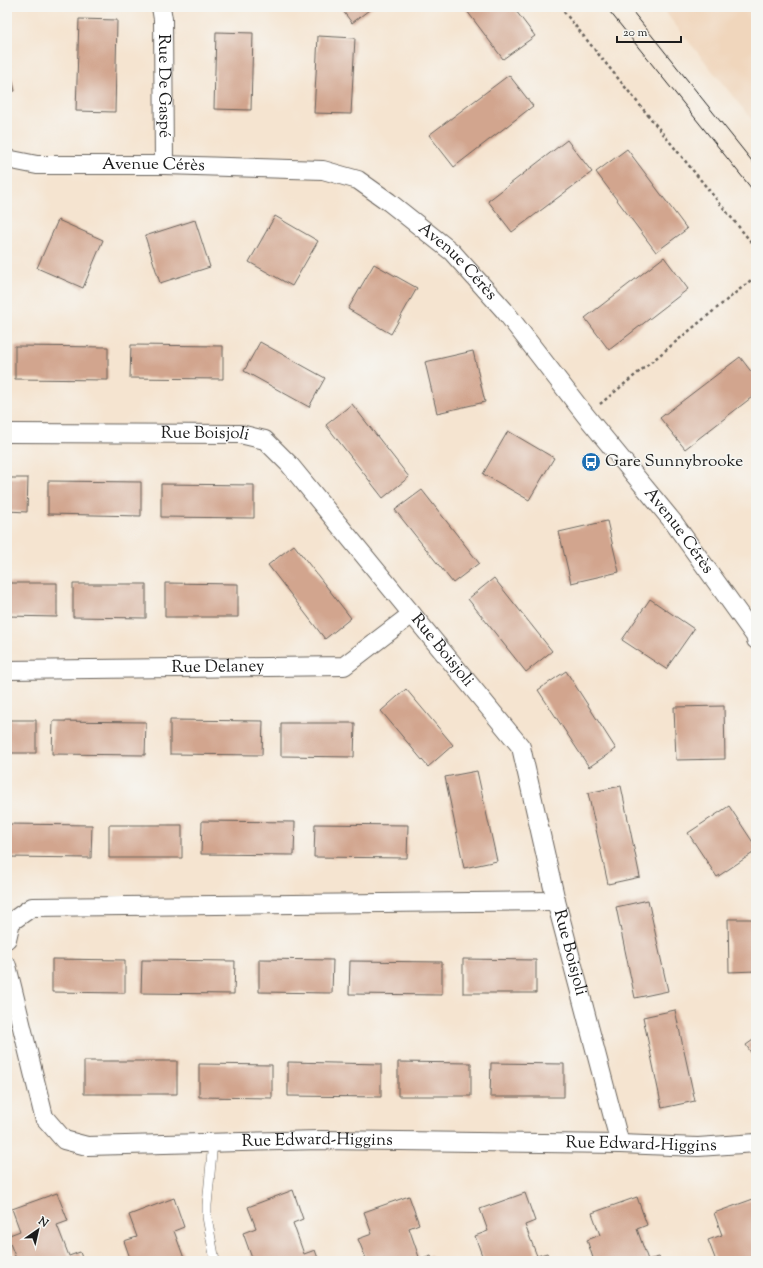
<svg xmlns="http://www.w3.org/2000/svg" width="763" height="1268" viewBox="0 0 763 1268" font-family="'Sorts Mill Goudy',serif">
	<rect width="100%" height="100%" fill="#f6f6f2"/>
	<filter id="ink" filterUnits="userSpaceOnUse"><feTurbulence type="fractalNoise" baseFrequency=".025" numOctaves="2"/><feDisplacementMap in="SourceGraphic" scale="8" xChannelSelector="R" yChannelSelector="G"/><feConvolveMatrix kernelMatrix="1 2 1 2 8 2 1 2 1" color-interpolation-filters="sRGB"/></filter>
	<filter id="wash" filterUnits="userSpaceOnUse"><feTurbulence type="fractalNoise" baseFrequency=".012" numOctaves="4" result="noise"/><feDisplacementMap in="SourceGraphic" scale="16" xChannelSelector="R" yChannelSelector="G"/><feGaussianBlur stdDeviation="0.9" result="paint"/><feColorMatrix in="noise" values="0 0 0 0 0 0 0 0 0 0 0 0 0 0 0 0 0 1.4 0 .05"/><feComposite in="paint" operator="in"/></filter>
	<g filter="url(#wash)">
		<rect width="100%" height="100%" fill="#f5e4d0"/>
		<path fill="#f0d6bc" d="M 661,7 L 756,7 L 756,125 Z"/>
		<g id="blocks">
			<path fill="#d2a58e" d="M 340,7 L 373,7 L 352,23 Z
				M 464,7 L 513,7 L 535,36 L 503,59 Z
				M 79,19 L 117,20 L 115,112 L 76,111 Z
				M 216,32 L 253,33 L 251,110 L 214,109 Z
				M 318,36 L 355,38 L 351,114 L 314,113 Z
				M 7,57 L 15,91 L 7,92 Z
				M 509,75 L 533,106 L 454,167 L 429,135 Z
				M 567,140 L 592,172 L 512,232 L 488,201 Z
				M 627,149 L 687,229 L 656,252 L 596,172 Z
				M 275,216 L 318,241 L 292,286 L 249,262 Z
				M 58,220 L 103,240 L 83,288 L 37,268 Z
				M 195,220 L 210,267 L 160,283 L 145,236 Z
				M 664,257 L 688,289 L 609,350 L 585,318 Z
				M 374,264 L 417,288 L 391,334 L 348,309 Z
				M 260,342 L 325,378 L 309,407 L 244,371 Z
				M 131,345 L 223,346 L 223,379 L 130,378 Z
				M 15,346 L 108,347 L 108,380 L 15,379 Z
				M 473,351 L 485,402 L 437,413 L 425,362 Z
				M 740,357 L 756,378 L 756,394 L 685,449 L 660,418 Z
				M 352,404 L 409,477 L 383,498 L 326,425 Z
				M 508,431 L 554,458 L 529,500 L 483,474 Z
				M 7,478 L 28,478 L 27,512 L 7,511 Z
				M 48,481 L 141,482 L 141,516 L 48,514 Z
				M 161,484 L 254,485 L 254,518 L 161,517 Z
				M 422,490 L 479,563 L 453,583 L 395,510 Z
				M 607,521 L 619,572 L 571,583 L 559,532 Z
				M 294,545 L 351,618 L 325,639 L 268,565 Z
				M 494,578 L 552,651 L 526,672 L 468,599 Z
				M 7,583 L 57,583 L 57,617 L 7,616 Z
				M 165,583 L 238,584 L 238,617 L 165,617 Z
				M 73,584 L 146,584 L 146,618 L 73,617 Z
				M 650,599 L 694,629 L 666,669 L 622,640 Z
				M 566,671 L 616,749 L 589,767 L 538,690 Z
				M 406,689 L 453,745 L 428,767 L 381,711 Z
				M 724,706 L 725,759 L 676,760 L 674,707 Z
				M 7,720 L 36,720 L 36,753 L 7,753 Z
				M 170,720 L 263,721 L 262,755 L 170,754 Z
				M 53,721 L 146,722 L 145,755 L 52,754 Z
				M 281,723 L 355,723 L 354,757 L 281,756 Z
				M 477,771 L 497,861 L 464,868 L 445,777 Z
				M 621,786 L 640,877 L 608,884 L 588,793 Z
				M 729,806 L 756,847 L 756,851 L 717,877 L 688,833 Z
				M 202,821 L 295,822 L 294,855 L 201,854 Z
				M 7,824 L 92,825 L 91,858 L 7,857 Z
				M 315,824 L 408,825 L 407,858 L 314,857 Z
				M 109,825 L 182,825 L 182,858 L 109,858 Z
				M 648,900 L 668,991 L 635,998 L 616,907 Z
				M 728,919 L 756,919 L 756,971 L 729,972 Z
				M 52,959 L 125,960 L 125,993 L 52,992 Z
				M 259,959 L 333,960 L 332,993 L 259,992 Z
				M 463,959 L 536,960 L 536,993 L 463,993 Z
				M 142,960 L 235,961 L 234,994 L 141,993 Z
				M 350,961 L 442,962 L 442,995 L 349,994 Z
				M 675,1010 L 695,1101 L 662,1108 L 643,1017 Z
				M 756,1038 L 756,1060 L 746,1045 Z
				M 84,1061 L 177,1061 L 177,1094 L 84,1094 Z
				M 288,1062 L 381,1064 L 381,1097 L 288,1096 Z
				M 398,1062 L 471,1063 L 471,1096 L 398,1096 Z
				M 491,1063 L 564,1064 L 564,1097 L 490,1097 Z
				M 199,1064 L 272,1065 L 272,1098 L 199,1097 Z
				M 293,1190 L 303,1219 L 293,1223 L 304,1254 L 315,1250 L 319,1261 L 265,1261 L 264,1259 L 253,1261 L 243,1233 L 256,1228 L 248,1207 Z
				M 57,1193 L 68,1221 L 57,1225 L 69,1256 L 80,1252 L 83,1261 L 17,1261 L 7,1236 L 20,1231 L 12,1209 Z
				M 525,1193 L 535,1221 L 525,1225 L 537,1256 L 547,1253 L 550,1261 L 484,1261 L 475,1236 L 488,1231 L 480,1209 Z
				M 409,1196 L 419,1224 L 409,1228 L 420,1260 L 431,1256 L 433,1261 L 367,1261 L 358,1239 L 372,1234 L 364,1212 Z
				M 637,1197 L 647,1225 L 637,1229 L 648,1260 L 659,1257 L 661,1261 L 594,1261 L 587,1240 L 600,1235 L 592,1213 Z
				M 174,1198 L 184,1227 L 174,1231 L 185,1261 L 131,1261 L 124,1241 L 137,1237 L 129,1215 Z
				M 756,1198 L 756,1261 L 716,1261 L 708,1240 L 722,1235 L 714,1213 Z"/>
		</g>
	</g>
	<g filter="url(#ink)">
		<use href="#blocks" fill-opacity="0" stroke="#68625b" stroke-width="1"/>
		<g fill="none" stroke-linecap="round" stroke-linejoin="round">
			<defs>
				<path id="service" d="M 213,1142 L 207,1205 L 207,1217 L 215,1261"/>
				<g id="minor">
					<path id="s1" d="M 161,7 L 163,19 L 164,165"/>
					<path id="s2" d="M 7,159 L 37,165 L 164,165 L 323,170 L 358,180 L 389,202 L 452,252 L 504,310 L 586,416 L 674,523 L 755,636 L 756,640"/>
					<path id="s3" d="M 7,433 L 240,434 L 265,440 L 289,464 L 521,747 L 556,901 L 620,1144"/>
					<path id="s4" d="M 7,670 L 344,666 L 412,614"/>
					<path d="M 7,939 L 11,922 L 32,907 L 556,901"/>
					<path id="s5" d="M 7,966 L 44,1117 L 64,1140 L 87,1146 L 321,1140 L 620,1144 L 698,1147 L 756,1143"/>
				</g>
			</defs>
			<use href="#service" stroke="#68625b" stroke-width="10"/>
			<use href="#minor" stroke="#68625b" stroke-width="20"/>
			<path stroke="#68625b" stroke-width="2.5" stroke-dasharray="3 3" stroke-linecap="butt" d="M 560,7 L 756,248
				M 600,404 L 756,276"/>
			<use href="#service" stroke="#fff" stroke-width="9"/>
			<use href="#minor" stroke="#fff" stroke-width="18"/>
			<path stroke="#1c1c1c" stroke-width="1" d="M 606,7 L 756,194
				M 629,7 L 756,166"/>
		</g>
	</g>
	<defs>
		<symbol id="bus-disc" viewBox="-11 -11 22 22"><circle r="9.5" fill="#1f6fb2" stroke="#f6f6f2"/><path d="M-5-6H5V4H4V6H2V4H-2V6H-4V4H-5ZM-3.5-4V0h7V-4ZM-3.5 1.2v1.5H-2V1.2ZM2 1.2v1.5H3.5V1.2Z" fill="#fff"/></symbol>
	</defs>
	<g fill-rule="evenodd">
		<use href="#bus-disc" x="580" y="451" width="22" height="22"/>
	</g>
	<g text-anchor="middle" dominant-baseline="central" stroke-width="3" stroke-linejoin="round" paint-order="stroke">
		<g font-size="17" fill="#1c1c1c" stroke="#f6f6f2">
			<text stroke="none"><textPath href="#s1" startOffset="79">Rue De Gaspé</textPath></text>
			<text stroke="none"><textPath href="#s2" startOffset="147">Avenue Cérès</textPath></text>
			<text stroke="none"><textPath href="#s2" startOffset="482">Avenue Cérès</textPath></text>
			<text stroke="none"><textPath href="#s3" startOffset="198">Rue Boisjoli</textPath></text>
			<text stroke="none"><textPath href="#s2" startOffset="831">Avenue Cérès</textPath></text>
			<text stroke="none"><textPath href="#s3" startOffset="534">Rue Boisjoli</textPath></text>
			<text stroke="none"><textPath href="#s4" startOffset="211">Rue Delaney</textPath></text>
			<text stroke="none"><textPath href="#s3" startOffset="870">Rue Boisjoli</textPath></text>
			<text stroke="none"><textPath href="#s5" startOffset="440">Rue Edward-Higgins</textPath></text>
			<text stroke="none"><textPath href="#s5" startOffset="764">Rue Edward-Higgins</textPath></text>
		</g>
		<g font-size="17" fill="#1c1c1c" stroke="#f6f6f2" text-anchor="start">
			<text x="605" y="462">Gare Sunnybrooke</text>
		</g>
	</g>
	<rect width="763" height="1268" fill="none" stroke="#f6f6f2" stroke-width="24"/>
	<g transform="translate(38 1230) rotate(34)" stroke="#f6f6f2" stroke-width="3" paint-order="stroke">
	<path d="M0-3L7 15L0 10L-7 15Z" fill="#1c1c1c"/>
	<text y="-6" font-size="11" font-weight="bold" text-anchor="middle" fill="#1c1c1c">N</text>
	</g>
	<path d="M617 36v6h64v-6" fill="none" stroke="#1c1c1c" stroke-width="2"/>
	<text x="623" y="36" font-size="12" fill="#1c1c1c" stroke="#f6f6f2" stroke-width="3" paint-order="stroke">20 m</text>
</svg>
